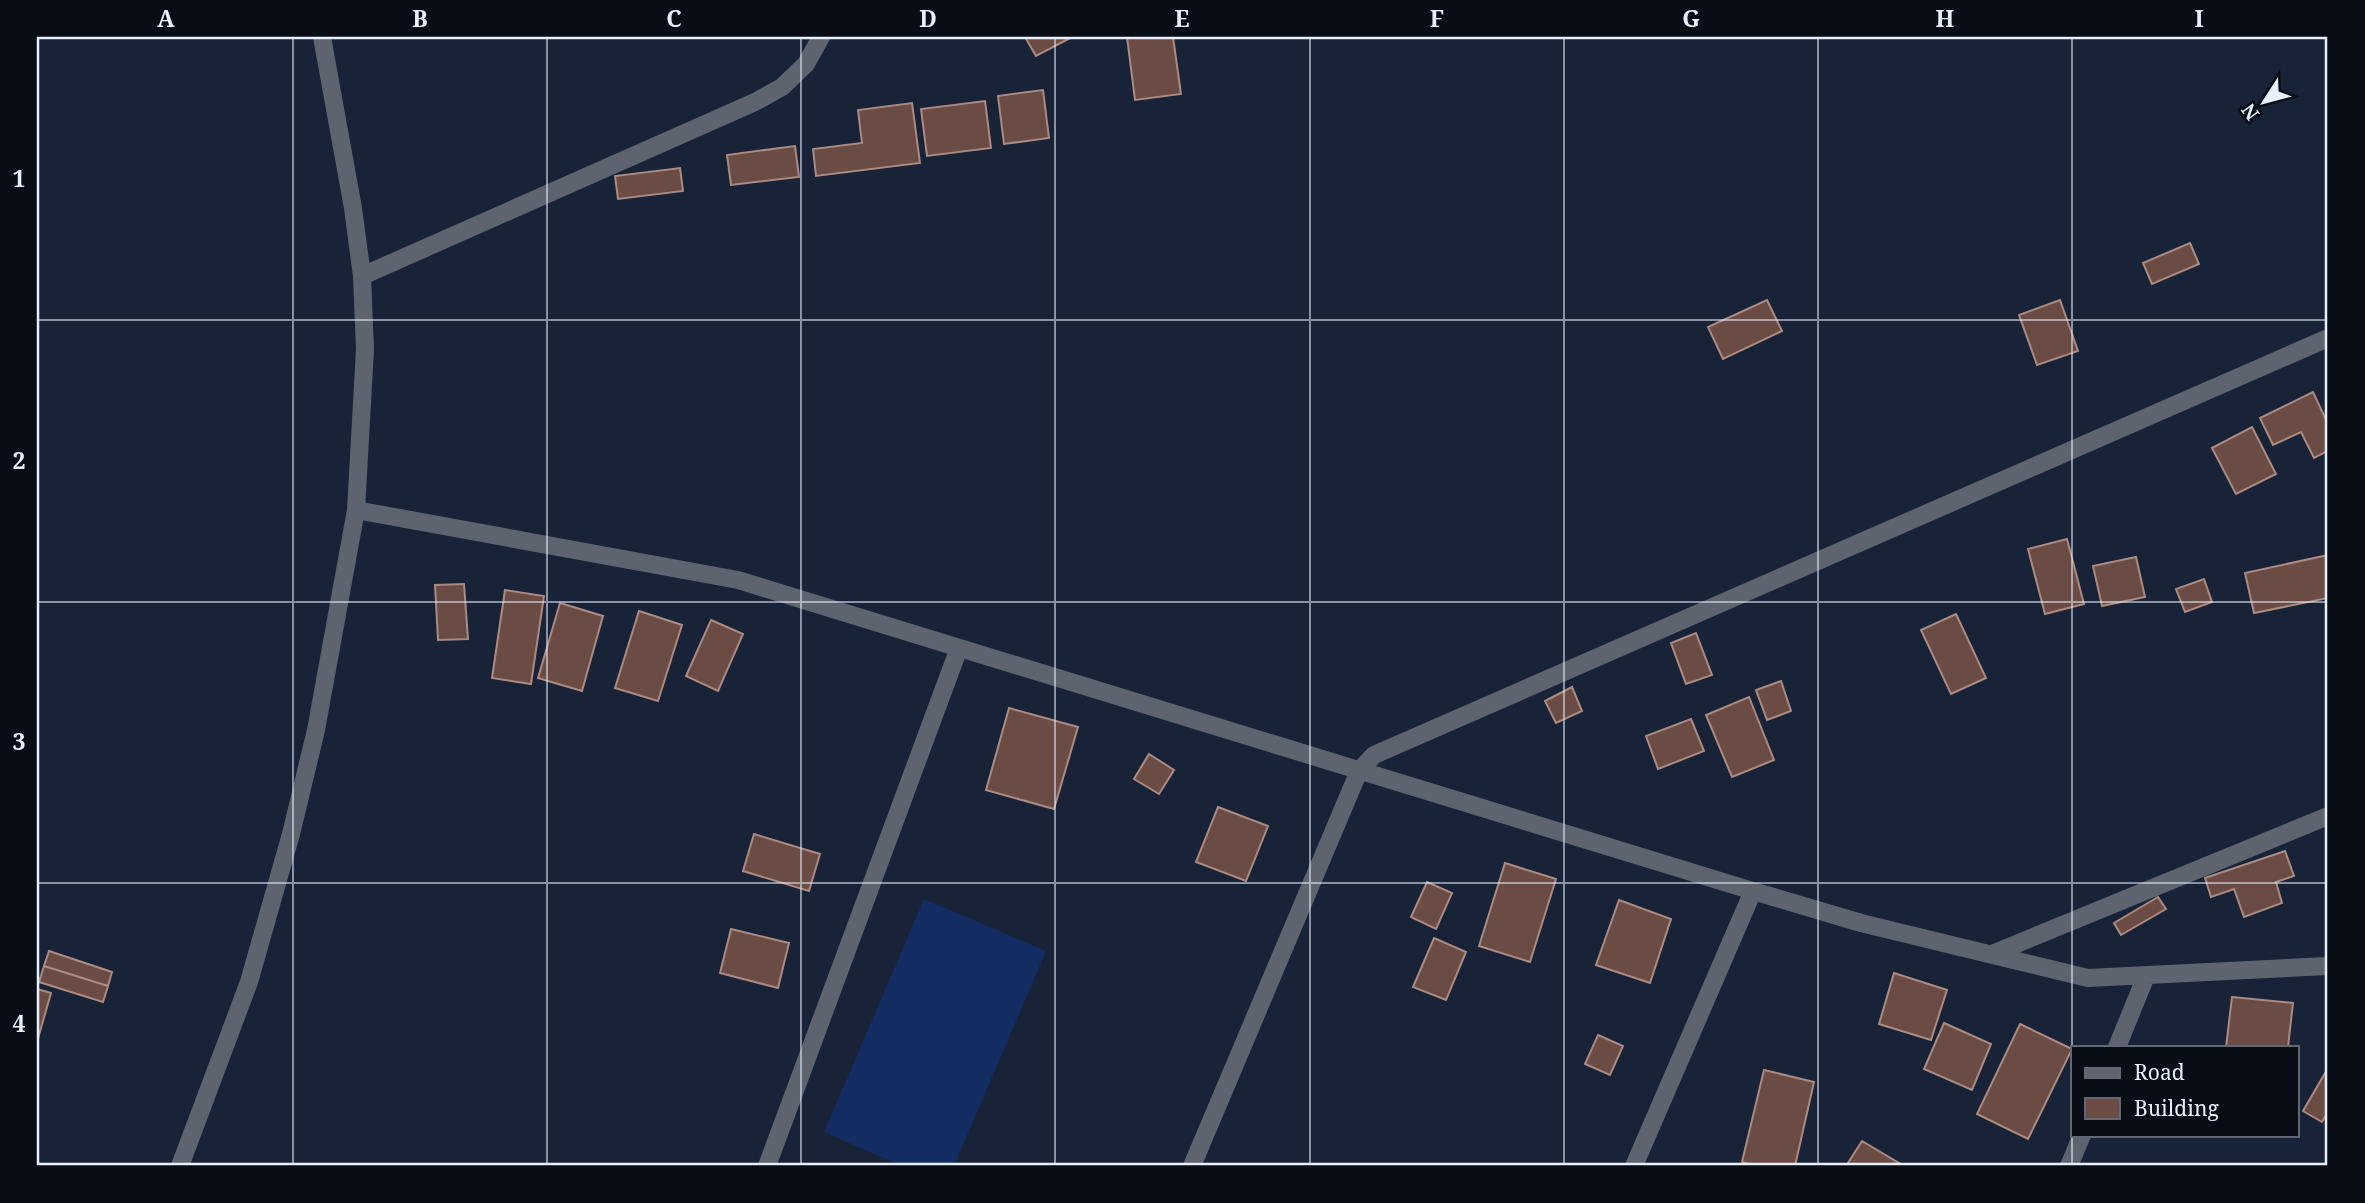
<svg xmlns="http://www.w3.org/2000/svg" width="2365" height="1203" viewBox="0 0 2365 1203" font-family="'Noto Serif',serif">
	<rect width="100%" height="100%" fill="#182338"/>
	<path fill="#132c61" d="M 924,899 L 1046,951 L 954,1166 L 902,1166 L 824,1132 Z"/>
	<path fill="#6a4c45" stroke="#ab8a82" stroke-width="2" d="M 1025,37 L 1072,37 L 1036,56 Z
		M 1127,37 L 1173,37 L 1181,94 L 1135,100 Z
		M 1043,90 L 1049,138 L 1004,144 L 998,96 Z
		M 985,101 L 991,148 L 927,156 L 921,109 Z
		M 912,103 L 920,163 L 816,176 L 813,149 L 862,143 L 858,110 Z
		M 795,146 L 799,177 L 731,185 L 727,155 Z
		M 680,168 L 683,191 L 618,199 L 615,176 Z
		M 2190,243 L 2199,264 L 2152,284 L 2143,263 Z
		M 1767,300 L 1782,331 L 1723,359 L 1708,327 Z
		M 2060,300 L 2078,351 L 2037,365 L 2019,315 Z
		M 2313,392 L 2328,424 L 2328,451 L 2314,458 L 2301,432 L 2273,445 L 2260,418 Z
		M 2252,427 L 2276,474 L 2236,494 L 2212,448 Z
		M 2067,539 L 2084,604 L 2045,614 L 2028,549 Z
		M 2328,555 L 2328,598 L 2254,613 L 2245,573 Z
		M 2136,557 L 2145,597 L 2102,606 L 2093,566 Z
		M 2204,579 L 2212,602 L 2185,612 L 2176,589 Z
		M 464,584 L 468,639 L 438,640 L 435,585 Z
		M 505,590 L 544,596 L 531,684 L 492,678 Z
		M 560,603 L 603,616 L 582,691 L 538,678 Z
		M 639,611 L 682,625 L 658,701 L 615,688 Z
		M 1956,614 L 1986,678 L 1951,694 L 1921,630 Z
		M 711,620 L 743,634 L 718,691 L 686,676 Z
		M 1696,633 L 1712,675 L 1686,684 L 1671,643 Z
		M 1781,681 L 1791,711 L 1767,720 L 1756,690 Z
		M 1572,687 L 1582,711 L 1556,723 L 1545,701 Z
		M 1749,697 L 1774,760 L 1732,777 L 1706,715 Z
		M 1009,708 L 1078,727 L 1054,809 L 986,790 Z
		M 1691,719 L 1704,751 L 1658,769 L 1646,736 Z
		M 1149,754 L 1174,770 L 1159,794 L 1134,779 Z
		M 1218,807 L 1268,826 L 1246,881 L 1196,862 Z
		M 754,834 L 820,854 L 809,891 L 743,871 Z
		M 2285,851 L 2294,876 L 2276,882 L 2282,903 L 2244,917 L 2234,889 L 2211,897 L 2205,878 Z
		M 1505,863 L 1556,879 L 1530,962 L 1479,946 Z
		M 1427,882 L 1452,893 L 1436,929 L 1411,917 Z
		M 2158,897 L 2166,909 L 2121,935 L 2114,923 Z
		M 1619,900 L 1671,919 L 1650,983 L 1596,965 Z
		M 731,929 L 789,943 L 778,988 L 720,973 Z
		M 1434,938 L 1466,952 L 1446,1000 L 1413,987 Z
		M 49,951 L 112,972 L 108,986 L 44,966 Z
		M 44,966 L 108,986 L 103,1002 L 39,982 Z
		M 1894,973 L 1947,990 L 1931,1040 L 1879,1024 Z
		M 37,989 L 51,993 L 37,1042 Z
		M 2232,997 L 2293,1003 L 2288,1047 L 2226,1047 Z
		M 1944,1023 L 1991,1044 L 1972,1090 L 1924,1069 Z
		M 2020,1024 L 2072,1049 L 2028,1139 L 1977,1114 Z
		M 1598,1035 L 1623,1046 L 1610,1075 L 1585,1064 Z
		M 2328,1068 L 2328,1112 L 2322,1122 L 2303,1111 Z
		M 1764,1070 L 1814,1082 L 1795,1166 L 1758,1166 L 1742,1162 Z
		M 1862,1141 L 1904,1166 L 1846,1166 Z"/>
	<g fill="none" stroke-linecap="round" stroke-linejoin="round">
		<path stroke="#5e646f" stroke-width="18" d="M 362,276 L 755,102 L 782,87 L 806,64 L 821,37
			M 356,510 L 738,580 L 1753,891 L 1861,923 L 2088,978 L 2328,966
			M 1992,954 L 2328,816
			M 2117,1047 L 2146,976
			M 180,1166 L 249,982 L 291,834 L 316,730 L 356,510 L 365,349 L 362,276 L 353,208 L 322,37
			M 767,1166 L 959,648
			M 1192,1166 L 1359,771 L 1374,755 L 2328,338
			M 1634,1166 L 1753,891
			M 2069,1166 L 2082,1135"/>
	</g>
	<path fill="none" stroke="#e8f0fe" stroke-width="2" stroke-opacity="0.55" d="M 293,37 L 293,1166M 547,37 L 547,1166M 801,37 L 801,1166M 1055,37 L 1055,1166M 1310,37 L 1310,1166M 1564,37 L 1564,1166M 1818,37 L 1818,1166M 2072,37 L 2072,1166M 37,320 L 2328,320M 37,602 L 2328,602M 37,883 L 2328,883"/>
	<rect width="2365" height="1203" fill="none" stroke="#080d16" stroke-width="77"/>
	<rect x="2071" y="1046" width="228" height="91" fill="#080d16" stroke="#626873" stroke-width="2"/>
	<rect x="2085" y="1068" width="35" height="10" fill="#5e646f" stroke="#626873" stroke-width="2"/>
	<text x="2134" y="1080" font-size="21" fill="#e8f0fe">Road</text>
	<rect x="2085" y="1098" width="35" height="21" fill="#6a4c45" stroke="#626873" stroke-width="2"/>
	<text x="2134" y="1116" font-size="21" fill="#e8f0fe">Building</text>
	<g transform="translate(2264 102) rotate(234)" stroke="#080d16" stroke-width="5" paint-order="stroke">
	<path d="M0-5L12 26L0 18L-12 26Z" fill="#e8f0fe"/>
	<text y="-10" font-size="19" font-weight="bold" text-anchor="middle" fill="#e8f0fe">N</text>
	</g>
	<rect x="38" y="38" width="2288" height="1126" fill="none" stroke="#e8f0fe" stroke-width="2.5"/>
	<g font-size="23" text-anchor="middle" font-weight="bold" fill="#e8f0fe">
		<text x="166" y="27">A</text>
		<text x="420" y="27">B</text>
		<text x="674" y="27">C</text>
		<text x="928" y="27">D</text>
		<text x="1182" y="27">E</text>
		<text x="1437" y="27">F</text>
		<text x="1691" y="27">G</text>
		<text x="1945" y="27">H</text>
		<text x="2199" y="27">I</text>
		<text x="19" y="187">1</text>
		<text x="19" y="469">2</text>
		<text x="19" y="750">3</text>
		<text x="19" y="1032">4</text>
	</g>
</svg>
